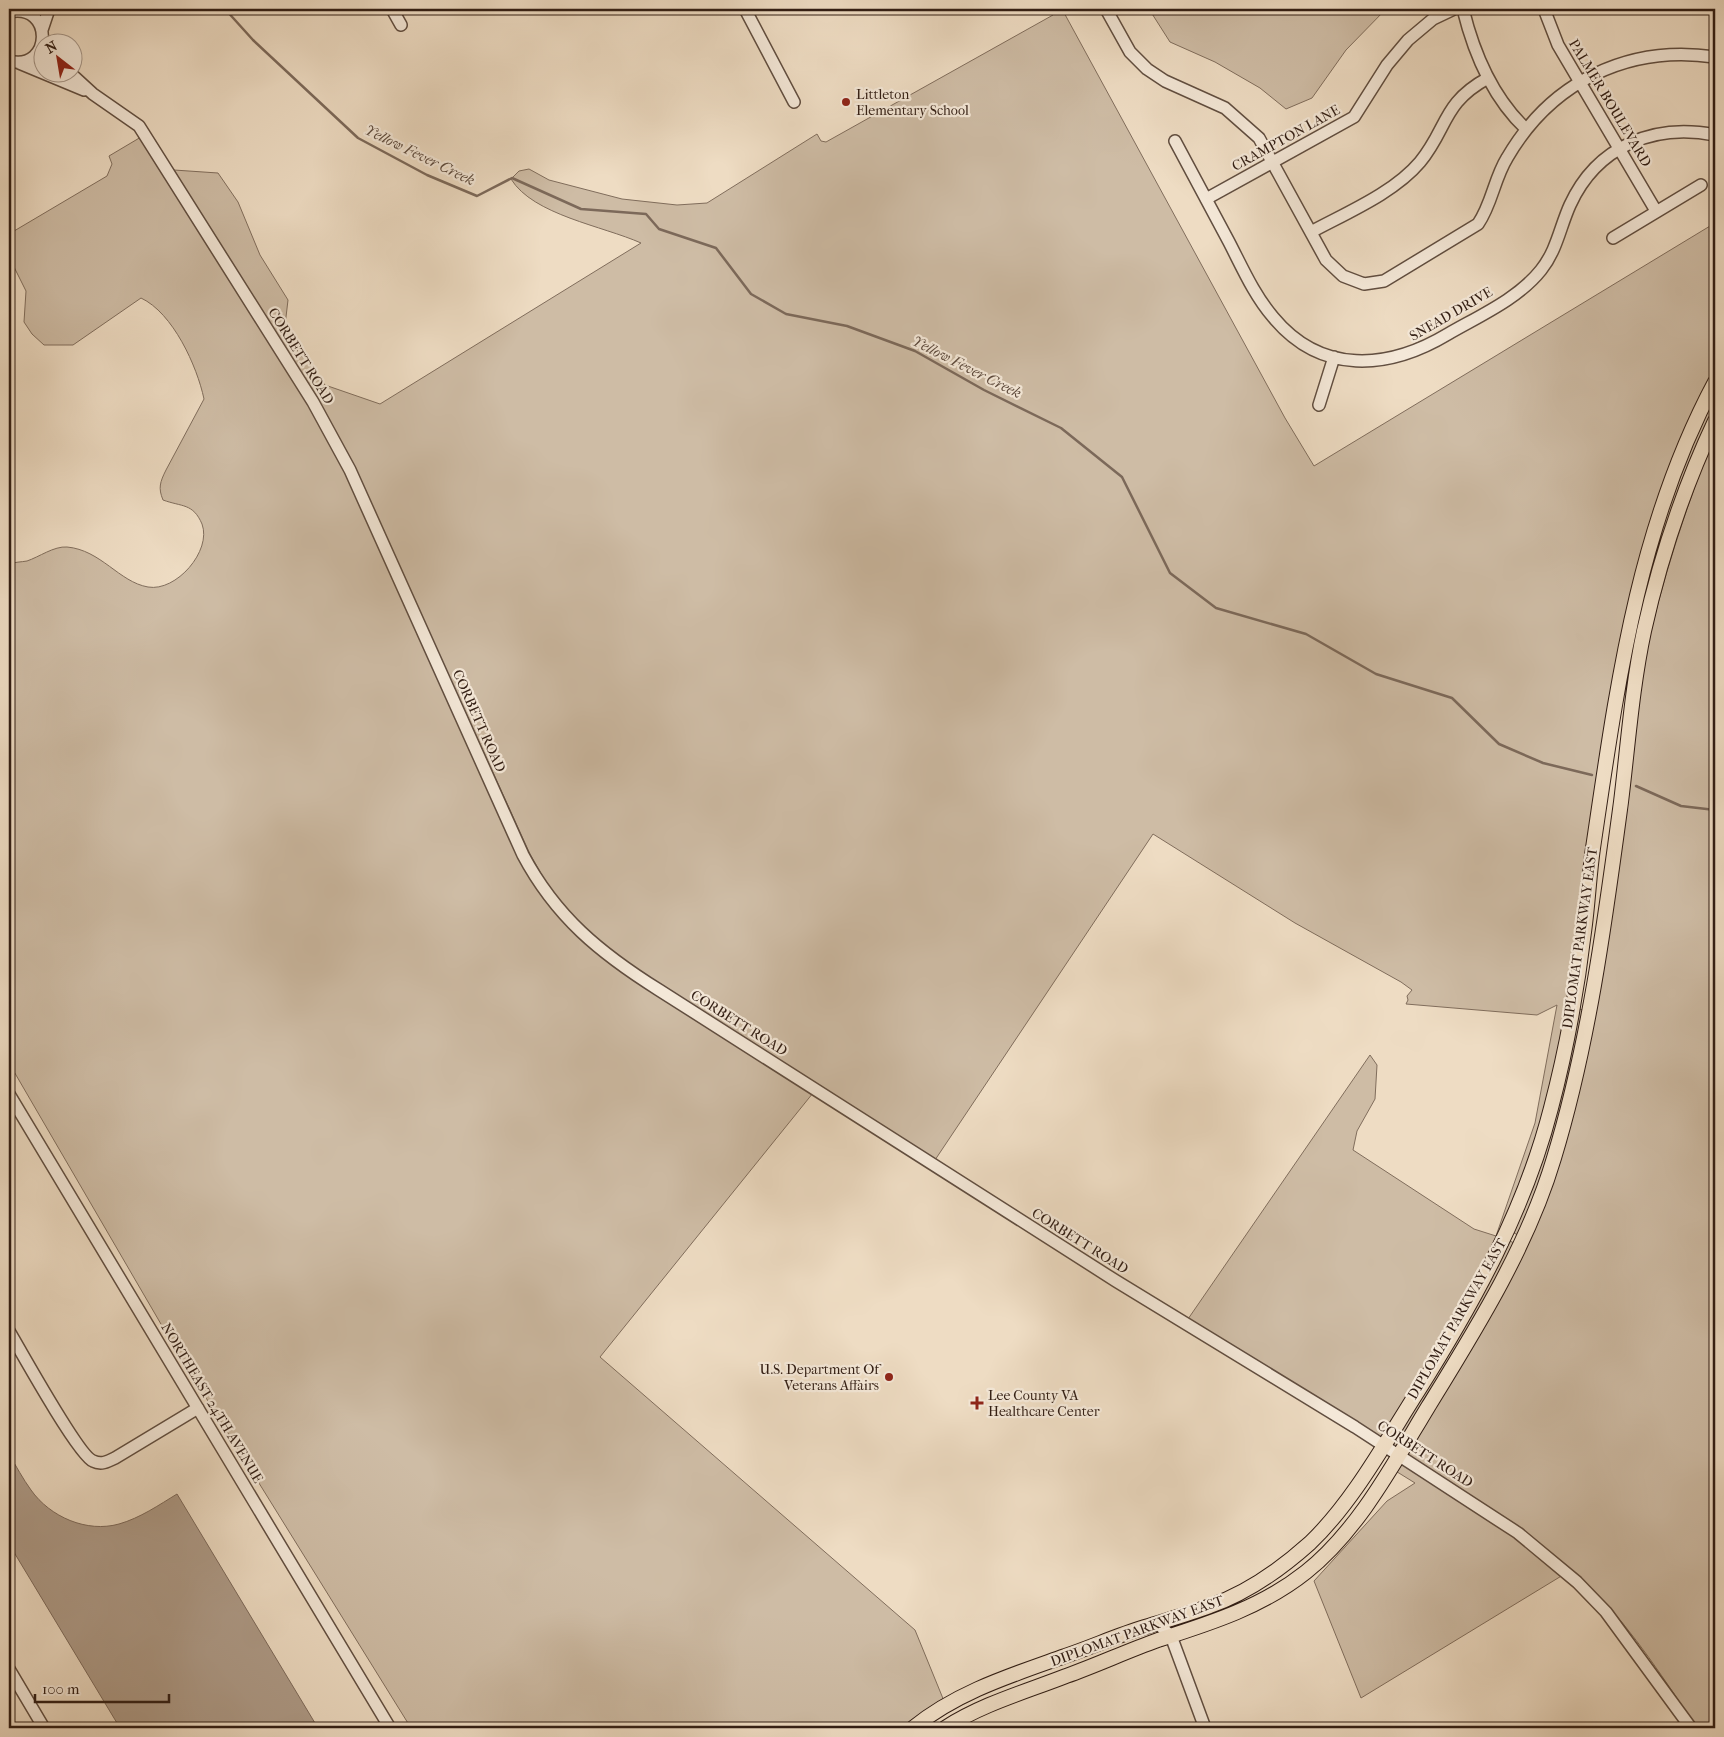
<svg xmlns="http://www.w3.org/2000/svg" width="1724" height="1737" viewBox="0 0 1724 1737" font-family="'IM FELL French Canon',serif">
	<rect width="100%" height="100%" fill="#eedcc3"/>
	<filter id="stains"><feTurbulence type="fractalNoise" baseFrequency=".004" numOctaves="4"/><feColorMatrix values="0 0 0 0 .2 0 0 0 0 .09 0 0 0 0 .02 0 0 0 .5 -.17"/></filter>
	<radialGradient id="worn" r=".72"><stop offset=".6" stop-color="#630" stop-opacity="0"/><stop offset="1" stop-color="#630" stop-opacity=".3"/></radialGradient>
	<path fill="#cebca5" stroke="#806d5c" d="M 1054,9 L 1062,9 L 1285,418 L 1314,466 L 1715,223 L 1715,372 L 1696,407 L 1631,596 L 1620,640 L 1569,996 L 1548,1102 L 1537,1142 L 1490,1255 L 1438,1349 L 1381,1438 L 1188,1319 L 1370,1055 L 1377,1065 L 1375,1099 L 1357,1131 L 1353,1150 L 1474,1229 L 1496,1236 L 1535,1123 L 1557,1005 L 1537,1015 L 1406,1004 L 1408,1000 L 1407,996 L 1412,990 L 1401,982 L 1295,923 L 1153,834 L 935,1160 L 625,963 L 568,913 L 547,884 L 530,854 L 460,700 L 458,701 L 378,519 L 248,292 L 174,170 L 218,173 L 238,202 L 260,255 L 288,300 L 284,334 L 325,385 L 380,404 L 641,243 C 603,226 533,215 511,179 L 519,171 L 529,169 L 549,180 L 622,199 L 677,205 L 707,203 L 817,134 L 821,141 L 826,142 L 1053,15 Z
		M 1149,9 L 1386,9 L 1346,50 L 1312,98 L 1286,109 L 1260,88 L 1215,62 L 1170,42 Z
		M 141,137 L 309,405 L 346,472 L 546,901 L 570,929 L 620,971 L 813,1093 L 600,1357 L 915,1630 L 944,1701 L 904,1728 L 411,1728 L 172,1343 L 9,1063 L 9,564 C 15,562 21,562 27,561 C 39,557 54,546 67,547 C 101,550 119,582 148,587 C 176,592 212,551 202,524 C 193,503 182,507 163,500 C 158,488 160,482 166,470 L 204,399 C 197,366 173,313 141,298 L 73,345 L 44,345 L 32,334 L 24,322 L 26,291 L 9,257 L 9,234 L 107,176 L 112,164 L 109,156 Z
		M 1715,393 L 1715,409 L 1701,439 L 1648,595 L 1641,593 C 1660,524 1684,457 1715,393 Z
		M 1715,432 L 1715,1728 L 1697,1728 C 1666,1682 1634,1632 1595,1592 C 1539,1536 1471,1497 1405,1454 L 1558,1162 L 1644,661 C 1661,582 1686,508 1715,432 Z
		M 1576,1008 L 1583,1010 L 1580,1027 L 1549,1158 L 1518,1235 L 1512,1232 Z
		M 1508,1240 L 1514,1243 L 1506,1260 L 1450,1362 L 1396,1449 L 1389,1444 Z
		M 1400,1463 L 1516,1537 L 1563,1575 L 1361,1698 L 1314,1581 L 1387,1501 L 1415,1483 L 1394,1470 Z"/>
	<path fill="#ae9b88" stroke="#7c695a" d="M 9,1454 C 16,1466 23,1479 31,1490 C 50,1517 87,1533 119,1524 C 140,1518 159,1505 177,1494 L 318,1728 L 120,1728 L 9,1544 Z"/>
	<g fill="none" stroke-linecap="round" stroke-linejoin="round">
		<path stroke="#7c695a" stroke-width="2.5" d="M 225,9 L 253,40 L 358,138 L 427,175 L 477,196 L 512,178 L 581,209 L 646,214 L 659,229 L 716,248 L 751,294 L 786,314 L 847,326 L 915,351 L 984,390 L 1061,428 L 1122,477 L 1170,573 L 1216,608 L 1306,634 L 1376,674 L 1452,698 L 1499,744 L 1543,763 L 1592,775
			M 1636,786 L 1681,806 L 1715,810"/>
		<defs>
			<path id="minor" d="M 392,9 L 401,25
				M 745,9 L 794,102
				M 1106,9 L 1130,52 L 1147,69 L 1165,81 L 1225,108 L 1259,138 L 1326,260 L 1343,276 L 1364,284 L 1384,281 L 1478,224 C 1492,204 1494,179 1507,158 C 1551,82 1628,44 1715,57
				M 1463,9 C 1474,54 1492,97 1526,129
				M 1544,9 L 1558,45 L 1656,211
				M 9,12 C 54,2 53,72 9,61
				M 42,30 L 49,9
				M 19,63 L 84,90
				M 69,72 L 93,94 L 139,126 L 313,402 L 350,470 L 523,855 C 556,917 600,953 659,990 L 1116,1281 L 1355,1427 L 1518,1533 L 1577,1582 L 1606,1612 L 1691,1728
				M 1175,141 C 1193,175 1211,208 1229,242 C 1242,267 1254,295 1273,317 C 1321,375 1388,370 1448,334 C 1479,316 1518,299 1541,270 C 1557,250 1560,227 1570,205 C 1597,146 1654,123 1715,135
				M 1206,199 L 1354,117 L 1387,65 L 1408,40 L 1433,19 L 1454,9
				M 1311,232 C 1346,213 1394,193 1420,162 C 1448,128 1442,103 1488,78
				M 1613,238 L 1701,185
				M 1319,405 L 1334,357
				M 9,1094 L 390,1728
				M 9,1331 C 20,1350 79,1456 93,1461 C 101,1465 107,1462 115,1458 L 198,1408
				M 1157,1623 L 1171,1636 L 1205,1728
				M 9,1669 L 44,1728"/>
			<path id="major" d="M 913,1728 C 957,1692 1012,1675 1065,1656 C 1092,1647 1118,1635 1145,1627 C 1167,1620 1189,1614 1210,1606 C 1247,1593 1281,1569 1310,1543 C 1353,1502 1386,1441 1418,1391 C 1474,1302 1525,1210 1551,1108 C 1566,1051 1577,991 1584,932 C 1588,904 1589,876 1593,848 C 1617,687 1637,528 1715,382
				M 945,1728 C 982,1704 1025,1692 1066,1676 C 1097,1665 1127,1651 1158,1640 C 1211,1623 1262,1607 1306,1572 C 1358,1531 1394,1463 1428,1407 C 1476,1329 1528,1246 1554,1158 C 1589,1043 1605,921 1621,802 C 1628,745 1632,687 1644,631 C 1660,559 1684,487 1715,421"/>
		</defs>
		<use href="#minor" stroke="#614e40" stroke-width="14"/>
		<use href="#major" stroke="#321e14" stroke-width="16"/>
		<use href="#minor" stroke="#f4e8d8" stroke-width="11"/>
		<use href="#major" stroke="#eedcc3" stroke-width="14"/>
	</g>
	<g fill="#8f2418" stroke="#f4e8d8" stroke-width="2">
		<circle cx="846" cy="102" r="5"/>
		<circle cx="889" cy="1377" r="5"/>
		<path d="M974.5 1395.5h5v5h5v5h-5v5h-5v-5h-5v-5h5z"/>
	</g>
	<g text-anchor="middle" dominant-baseline="central" stroke-width="4.5" stroke-linejoin="round" paint-order="stroke">
		<g font-size="14" fill="#321e14" stroke="#f4e8d8" text-anchor="start">
			<text x="856" y="94">Littleton<tspan x="856" dy="16">Elementary School</tspan></text>
			<text x="879" y="1369" text-anchor="end">U.S. Department Of<tspan x="879" dy="16">Veterans Affairs</tspan></text>
			<text x="988" y="1395">Lee County VA<tspan x="988" dy="16">Healthcare Center</tspan></text>
		</g>
		<g font-size="14" fill="#321e14" stroke="#f4e8d8">
			<text transform="translate(1610 103) rotate(59)">PALMER BOULEVARD</text>
			<text transform="translate(1286 138) rotate(-29)">CRAMPTON LANE</text>
			<text transform="translate(1451 314) rotate(-30)">SNEAD DRIVE</text>
			<text transform="translate(301 356) rotate(58)">CORBETT ROAD</text>
			<text transform="translate(479 721) rotate(66)">CORBETT ROAD</text>
			<text transform="translate(1580 938) rotate(-82)">DIPLOMAT PARKWAY EAST</text>
			<text transform="translate(739 1023) rotate(32)">CORBETT ROAD</text>
			<text transform="translate(1080 1241) rotate(32)">CORBETT ROAD</text>
			<text transform="translate(1457 1319) rotate(-60)">DIPLOMAT PARKWAY EAST</text>
			<text transform="translate(212 1403) rotate(59)">NORTHEAST 24TH AVENUE</text>
			<text transform="translate(1425 1454) rotate(33)">CORBETT ROAD</text>
			<text transform="translate(1137 1631) rotate(-20)">DIPLOMAT PARKWAY EAST</text>
		</g>
		<g font-size="15" font-style="italic" fill="#5d4a3d" stroke="#f4e8d8">
			<text transform="translate(420 155) rotate(26)">Yellow Fever Creek</text>
			<text transform="translate(967 367) rotate(27)">Yellow Fever Creek</text>
		</g>
	</g>
	<rect width="1724" height="1737" fill="none" stroke="#eedcc3" stroke-width="30"/>
	<rect x="10" y="10" width="1704" height="1717" fill="none" stroke="#321e14" stroke-width="2.5"/>
	<rect x="15" y="15" width="1694" height="1707" fill="none" stroke="#321e14"/>
	<g transform="translate(58 58) rotate(329)"><circle r="24" fill="#f4e8d8" stroke="#a6978a"/>
	<path d="M0-4L9 19L0 12L-9 19Z" fill="#8f2418"/>
	<text y="-8" font-size="14" font-weight="bold" text-anchor="middle" fill="#321e14">N</text>
	</g>
	<path d="M35 1694v8h134v-8" fill="none" stroke="#321e14" stroke-width="2.5"/>
	<text x="42" y="1694" font-size="15" fill="#321e14" stroke="#f4e8d8" stroke-width="4" paint-order="stroke">100 m</text>
	<rect width="100%" height="100%" filter="url(#stains)"/>
	<rect width="100%" height="100%" fill="url(#worn)"/>
</svg>
